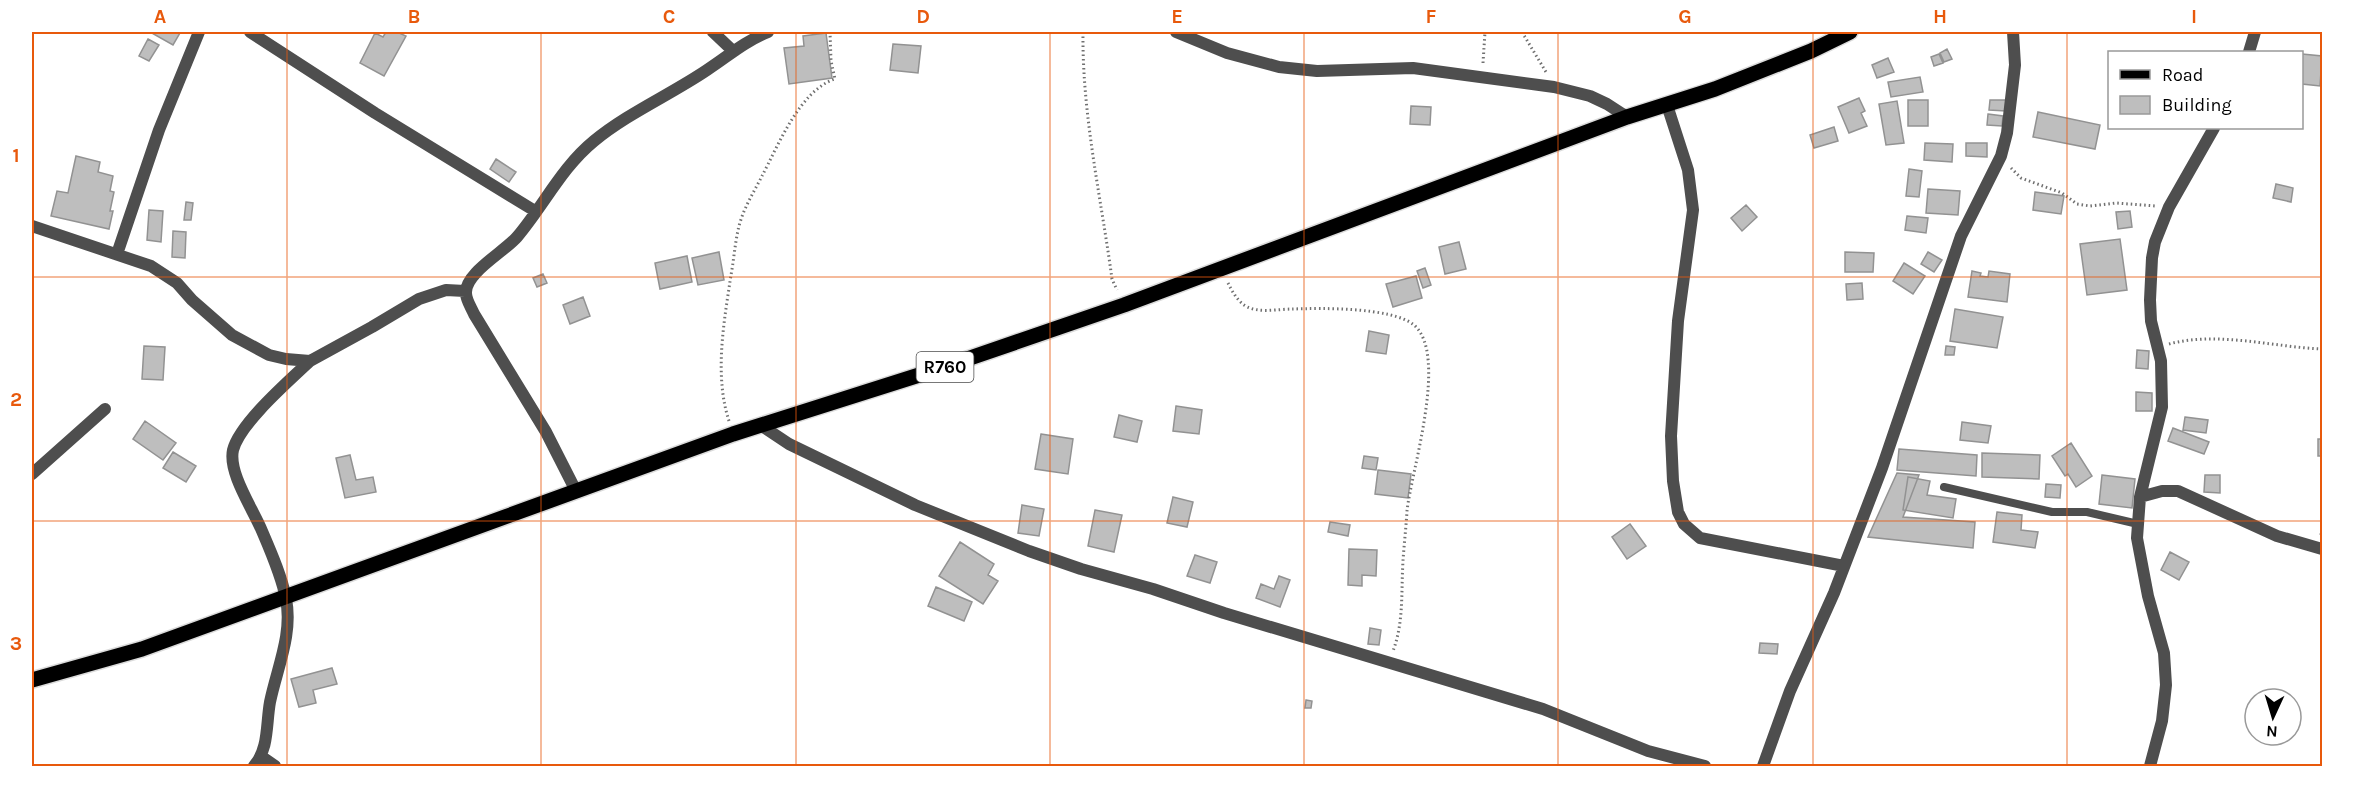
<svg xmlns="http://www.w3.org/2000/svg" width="2354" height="798" viewBox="0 0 2354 798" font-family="Karla,sans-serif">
	<rect width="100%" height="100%" fill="#fff"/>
	<path fill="#bebebe" stroke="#929292" stroke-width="1.5" d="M 150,32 L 177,32 L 180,33 L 173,45 Z
		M 386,32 L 397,32 L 406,36 L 384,76 L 360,63 L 375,33 L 383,37 Z
		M 826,33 L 832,78 L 789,84 L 784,48 L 804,46 L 803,36 Z
		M 148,39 L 159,45 L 149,61 L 139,56 Z
		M 893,44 L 921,46 L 918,73 L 890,70 Z
		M 1947,49 L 1952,59 L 1944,62 L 1940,53 Z
		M 1939,54 L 1943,63 L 1934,66 L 1931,57 Z
		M 2302,54 L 2322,56 L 2320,86 L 2302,84 Z
		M 1888,58 L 1894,72 L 1877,78 L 1872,65 Z
		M 1920,77 L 1923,92 L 1891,97 L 1888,82 Z
		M 1859,98 L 1865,111 L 1861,113 L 1867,126 L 1849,133 L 1838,107 Z
		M 1908,100 L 1928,100 L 1928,126 L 1908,126 Z
		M 1990,100 L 2006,100 L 2006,111 L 1989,110 Z
		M 1897,101 L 1904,143 L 1886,145 L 1879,104 Z
		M 1411,106 L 1431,107 L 1430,125 L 1410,124 Z
		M 2038,112 L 2100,125 L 2095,149 L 2033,137 Z
		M 1988,114 L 2003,116 L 2002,126 L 1987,125 Z
		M 1834,127 L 1838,141 L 1814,148 L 1810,135 Z
		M 1925,143 L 1953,144 L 1952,162 L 1924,160 Z
		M 1966,143 L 1987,143 L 1987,157 L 1966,156 Z
		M 76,156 L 100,162 L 98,172 L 113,176 L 110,191 L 114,192 L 110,211 L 113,211 L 109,229 L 51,216 L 57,191 L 68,193 Z
		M 496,159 L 516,172 L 509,182 L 490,169 Z
		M 1909,169 L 1922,171 L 1919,197 L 1906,196 Z
		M 2276,184 L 2293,188 L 2291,202 L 2273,198 Z
		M 1928,189 L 1960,191 L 1958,215 L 1926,213 Z
		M 2035,192 L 2064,196 L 2061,214 L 2033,210 Z
		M 186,202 L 193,203 L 191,220 L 184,220 Z
		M 1746,205 L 1757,217 L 1742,231 L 1731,218 Z
		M 149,210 L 163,211 L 161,242 L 147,240 Z
		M 2130,211 L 2132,227 L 2118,229 L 2116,212 Z
		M 1907,216 L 1928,218 L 1926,233 L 1905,230 Z
		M 173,231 L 186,232 L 185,258 L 172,257 Z
		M 2120,239 L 2127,290 L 2087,295 L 2080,244 Z
		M 1459,242 L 1466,269 L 1445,274 L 1439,247 Z
		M 719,252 L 724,280 L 698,285 L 692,258 Z
		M 1845,252 L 1874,253 L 1873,272 L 1845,272 Z
		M 1928,252 L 1942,260 L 1934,272 L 1921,264 Z
		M 687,256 L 692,282 L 660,289 L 655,263 Z
		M 1904,263 L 1925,276 L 1913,294 L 1893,281 Z
		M 1425,268 L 1431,285 L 1423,288 L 1417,271 Z
		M 1972,271 L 1981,273 L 1980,276 L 1988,277 L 1989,271 L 2010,274 L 2007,302 L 1968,297 Z
		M 543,274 L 547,283 L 537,287 L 533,278 Z
		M 1416,276 L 1422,298 L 1393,307 L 1386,284 Z
		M 1862,283 L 1863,299 L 1847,300 L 1846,284 Z
		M 583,297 L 590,316 L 570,324 L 563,305 Z
		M 1955,309 L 2003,317 L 1997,348 L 1950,341 Z
		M 1369,331 L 1389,335 L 1386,354 L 1366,351 Z
		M 144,346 L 165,347 L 163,380 L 142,379 Z
		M 1946,346 L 1955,347 L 1954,355 L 1945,355 Z
		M 2137,350 L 2149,351 L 2148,369 L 2136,368 Z
		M 2136,392 L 2152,393 L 2152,411 L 2136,411 Z
		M 1176,406 L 1202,410 L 1199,434 L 1173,431 Z
		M 1119,415 L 1142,421 L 1137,442 L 1114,437 Z
		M 2185,417 L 2208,420 L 2206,433 L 2183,430 Z
		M 145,421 L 176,443 L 163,460 L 133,439 Z
		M 1962,422 L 1991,426 L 1988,443 L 1960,440 Z
		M 2173,428 L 2209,442 L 2204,454 L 2168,441 Z
		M 1041,434 L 1073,439 L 1068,474 L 1035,469 Z
		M 2318,439 L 2322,439 L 2322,456 L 2318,456 Z
		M 2071,443 L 2092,476 L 2076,487 L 2068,474 L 2065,476 L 2052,456 Z
		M 1899,449 L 1977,455 L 1976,476 L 1897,470 Z
		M 173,452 L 196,466 L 186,482 L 163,468 Z
		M 1982,453 L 2040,455 L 2039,479 L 1982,477 Z
		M 350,455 L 356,480 L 373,477 L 376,492 L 345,498 L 336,458 Z
		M 1364,456 L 1378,458 L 1376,470 L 1362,468 Z
		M 1378,470 L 1411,474 L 1408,498 L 1375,494 Z
		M 1897,473 L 1919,475 L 1903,517 L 1975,522 L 1973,548 L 1868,537 Z
		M 2102,475 L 2135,479 L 2132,508 L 2099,504 Z
		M 2205,475 L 2220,475 L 2220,493 L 2204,492 Z
		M 1908,477 L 1930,481 L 1927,495 L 1956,499 L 1953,518 L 1903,510 Z
		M 2046,484 L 2061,485 L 2060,498 L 2045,497 Z
		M 1173,497 L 1193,502 L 1187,527 L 1167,523 Z
		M 1022,505 L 1044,509 L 1039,536 L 1018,533 Z
		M 1095,510 L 1122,515 L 1114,552 L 1088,546 Z
		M 1997,512 L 2022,515 L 2021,530 L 2038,532 L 2035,548 L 1993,542 Z
		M 1330,522 L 1350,525 L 1348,536 L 1328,532 Z
		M 1630,524 L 1646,546 L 1627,559 L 1612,537 Z
		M 960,542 L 994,564 L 988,575 L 998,581 L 983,604 L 939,576 Z
		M 1349,549 L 1377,550 L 1376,576 L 1362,575 L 1362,586 L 1348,585 Z
		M 2170,552 L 2189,562 L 2179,580 L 2161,570 Z
		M 1195,555 L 1217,562 L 1210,583 L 1187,576 Z
		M 1279,576 L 1290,580 L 1280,607 L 1256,598 L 1261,584 L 1274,589 Z
		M 936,587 L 972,602 L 964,621 L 928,606 Z
		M 1370,628 L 1381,630 L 1379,645 L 1368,644 Z
		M 1760,643 L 1778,644 L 1777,654 L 1759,653 Z
		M 332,668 L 337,684 L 313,690 L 316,703 L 299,707 L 291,679 Z
		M 1306,700 L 1312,701 L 1311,708 L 1305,708 Z"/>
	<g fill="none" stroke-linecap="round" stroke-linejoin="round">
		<defs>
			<path id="primary" d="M 32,680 L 142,649 L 733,434 L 935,370 L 1124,305 L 1627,117 L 1715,89 L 1811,51 L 1850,32"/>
		</defs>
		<use href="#primary" stroke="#dbdbdb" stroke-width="18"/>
		<path stroke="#707070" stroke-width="3" stroke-dasharray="1.5 3" stroke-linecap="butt" d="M 1083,32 C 1082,115 1101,197 1112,279 L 1117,290
			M 1522,32 L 1546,72
			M 1483,63 L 1485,32
			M 2011,168 L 2021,178 L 2062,193 L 2077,204 L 2090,206 L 2116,203 L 2156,206
			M 1228,283 C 1232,291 1237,300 1244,305 C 1257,314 1278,309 1293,309 C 1321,308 1392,307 1414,325 C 1449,355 1411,472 1407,511 C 1406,528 1404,545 1403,561 C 1401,592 1404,622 1393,651
			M 2169,344 C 2217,331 2273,347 2322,349
			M 729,421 C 714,375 724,322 731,275 C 734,259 735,242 739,226 C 744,207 754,192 762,176 C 778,146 800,90 835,79 L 831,61 L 830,32
			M 2321,535 L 2322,525"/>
		<path stroke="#4e4e4e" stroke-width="8" d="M 1944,487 L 2052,512 L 2087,512 L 2138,524"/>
		<path stroke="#4e4e4e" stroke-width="12" d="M 250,32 L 375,113 L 535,211
			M 713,32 L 732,50
			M 1176,32 L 1227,53 L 1279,67 L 1317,71 L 1413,68 L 1554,87 L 1590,96 L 1607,104 L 1627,117
			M 2249,52 L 2255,32
			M 1667,105 L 1688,170 L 1693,210 L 1678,321 L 1671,436 L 1673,481 L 1678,512 L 1684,524 L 1700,538 L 1844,566
			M 32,226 L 151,266 L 177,283 L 192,300 L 232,335 L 269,355 L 286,359 L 310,361 L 372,327 L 419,299 L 446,290 L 465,291
			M 117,254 L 159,130 L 199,32
			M 762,426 L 789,444 L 915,505 L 1029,551 L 1081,569 L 1153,589 L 1224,613 L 1543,709 L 1648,751 L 1705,766
			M 32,474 L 105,409
			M 576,491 L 546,432 L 474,314 C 471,307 466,300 466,293 C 465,273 504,252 517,237 C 544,205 562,167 594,141 C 628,113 670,95 707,70 C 730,55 742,43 768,32
			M 2140,497 L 2162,491 L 2178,491 L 2277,536 L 2322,549
			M 262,757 L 275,766
			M 254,766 C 269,749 266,724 270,702 C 277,668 293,634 286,599 C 282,577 271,552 262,531 C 253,509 228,473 233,450 C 240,423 289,381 310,361
			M 1763,766 L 1790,691 L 1834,593 L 1882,468 L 1961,236 L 2001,156 L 2007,133 L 2015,65 L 2013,32
			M 2150,766 L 2162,721 L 2166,685 L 2164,653 L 2148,596 L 2137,538 L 2140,497 L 2162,407 L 2161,361 L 2151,321 L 2150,300 L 2152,258 L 2155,242 L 2169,207 L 2214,128"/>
		<use href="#primary" stroke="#000" stroke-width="15"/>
	</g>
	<path fill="none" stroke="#e8590c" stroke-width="1.5" stroke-opacity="0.55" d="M 287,32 L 287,766M 541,32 L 541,766M 796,32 L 796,766M 1050,32 L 1050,766M 1304,32 L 1304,766M 1558,32 L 1558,766M 1813,32 L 1813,766M 2067,32 L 2067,766M 32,277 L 2322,277M 32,521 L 2322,521"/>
	<g text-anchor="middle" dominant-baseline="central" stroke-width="6" stroke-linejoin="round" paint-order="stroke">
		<rect fill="#fff" stroke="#4c4c4c" stroke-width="1.5" x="916.5" y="352" width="57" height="30" rx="4.5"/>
		<g font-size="18" font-weight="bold" fill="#000">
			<text x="945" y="367">R760</text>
		</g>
	</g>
	<rect width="2354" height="798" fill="none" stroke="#ffffff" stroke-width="66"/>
	<rect x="2108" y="51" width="195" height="78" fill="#ffffff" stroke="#999999" stroke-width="1.5"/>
	<rect x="2120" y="70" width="30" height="9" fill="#000000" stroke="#999999" stroke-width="1.5"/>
	<text x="2162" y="81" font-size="18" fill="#000000">Road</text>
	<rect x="2120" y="96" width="30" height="18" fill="#bebebe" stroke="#999999" stroke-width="1.5"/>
	<text x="2162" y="111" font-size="18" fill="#000000">Building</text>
	<g transform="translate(2273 717) rotate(184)"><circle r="28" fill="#ffffff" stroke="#999999" stroke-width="1.5"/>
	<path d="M0-4.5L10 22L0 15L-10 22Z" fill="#000000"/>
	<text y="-9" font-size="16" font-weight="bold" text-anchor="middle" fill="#000000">N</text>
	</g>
	<rect x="33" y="33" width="2288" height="732" fill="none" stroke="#e8590c" stroke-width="2"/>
	<g font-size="20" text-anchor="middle" font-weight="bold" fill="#e8590c">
		<text x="160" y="23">A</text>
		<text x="414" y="23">B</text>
		<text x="669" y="23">C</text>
		<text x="923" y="23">D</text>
		<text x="1177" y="23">E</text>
		<text x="1431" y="23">F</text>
		<text x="1685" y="23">G</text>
		<text x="1940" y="23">H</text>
		<text x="2194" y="23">I</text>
		<text x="16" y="162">1</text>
		<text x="16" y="406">2</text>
		<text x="16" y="650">3</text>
	</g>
</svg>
